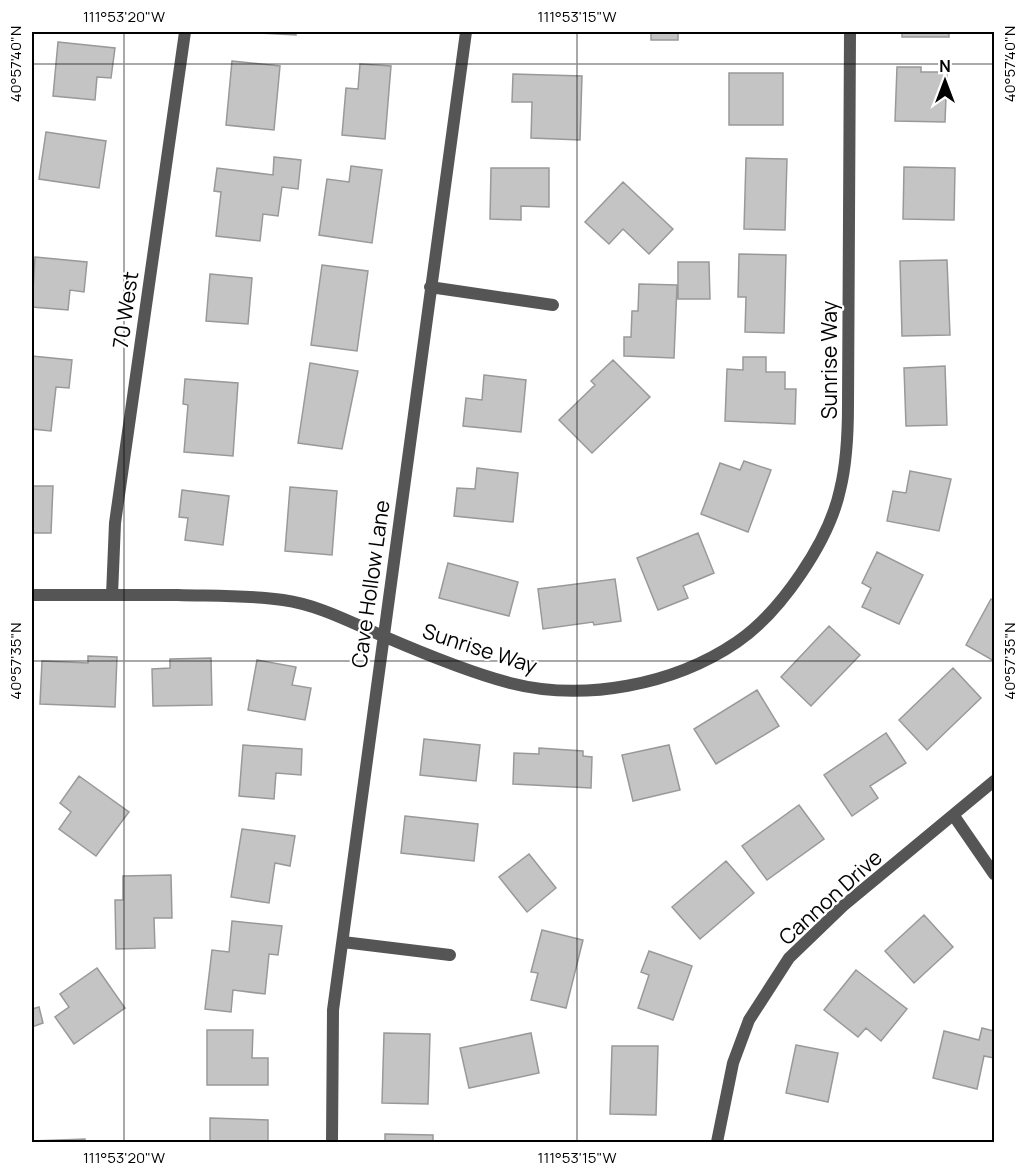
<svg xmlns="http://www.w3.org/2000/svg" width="1026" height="1174" viewBox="0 0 1026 1174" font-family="Manrope,sans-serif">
	<rect width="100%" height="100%" fill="#fff"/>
	<path fill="#c4c4c4" stroke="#999" stroke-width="1.5" d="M 237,32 L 296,32 L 296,35 Z
		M 529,32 L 591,32 L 591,33 Z
		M 651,32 L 678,32 L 678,40 L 651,40 Z
		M 902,32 L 949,32 L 949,37 L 902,37 Z
		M 58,42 L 115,48 L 111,78 L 97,77 L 95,100 L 53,96 Z
		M 232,61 L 280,66 L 274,130 L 226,125 Z
		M 360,64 L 391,66 L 385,139 L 342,135 L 346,88 L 358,89 Z
		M 897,67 L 921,67 L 921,72 L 947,72 L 945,122 L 895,121 Z
		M 729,73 L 783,73 L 783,125 L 729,125 Z
		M 513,74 L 582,76 L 580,140 L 531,138 L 532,102 L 512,102 Z
		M 46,132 L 106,141 L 99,188 L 39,179 Z
		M 274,157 L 301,160 L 298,189 L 282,187 L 278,216 L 263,214 L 260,241 L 216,236 L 221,192 L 214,191 L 217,168 L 273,175 Z
		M 746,158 L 787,159 L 785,230 L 744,229 Z
		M 351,166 L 382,170 L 372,243 L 319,235 L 327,179 L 349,182 Z
		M 904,167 L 955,168 L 954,220 L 903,219 Z
		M 491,168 L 549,168 L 549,207 L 521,206 L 521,220 L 490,219 Z
		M 623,182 L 673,229 L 649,254 L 623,229 L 609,244 L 585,222 Z
		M 739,254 L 786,255 L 784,333 L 745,332 L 746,297 L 738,297 Z
		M 35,257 L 87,262 L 84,292 L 70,290 L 68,310 L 32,307 Z
		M 947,260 L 950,335 L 902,336 L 900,261 Z
		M 678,262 L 709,262 L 710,299 L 678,299 Z
		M 322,265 L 368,271 L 357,351 L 311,345 Z
		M 210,274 L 252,278 L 248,324 L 206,321 Z
		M 639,284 L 677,285 L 674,358 L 624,356 L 624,337 L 631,337 L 632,311 L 638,311 Z
		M 32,356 L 72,360 L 69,388 L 56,387 L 51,431 L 32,429 Z
		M 743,357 L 766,357 L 766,372 L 785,372 L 785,389 L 796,389 L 795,424 L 725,421 L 727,369 L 743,370 Z
		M 613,360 L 650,397 L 592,453 L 559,420 L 595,385 L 591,381 Z
		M 310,363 L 358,371 L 342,449 L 298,443 Z
		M 945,366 L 947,425 L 906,426 L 904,368 Z
		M 484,375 L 526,380 L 521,432 L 463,426 L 466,398 L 482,400 Z
		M 185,379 L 238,383 L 233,456 L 184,452 L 188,405 L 183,404 Z
		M 744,461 L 771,470 L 748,532 L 701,514 L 720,463 L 740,470 Z
		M 477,468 L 518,473 L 513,522 L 454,516 L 457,488 L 475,489 Z
		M 910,471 L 951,479 L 939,531 L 887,521 L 893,491 L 906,493 Z
		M 32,486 L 53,486 L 51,533 L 32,533 Z
		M 290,487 L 337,491 L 332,555 L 285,551 Z
		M 182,490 L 229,496 L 223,545 L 185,540 L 188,518 L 179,517 Z
		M 698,533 L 714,573 L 683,586 L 688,598 L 658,610 L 637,558 Z
		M 877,552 L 923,575 L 899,624 L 862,607 L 871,588 L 862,583 Z
		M 448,563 L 518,582 L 509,616 L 439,598 Z
		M 615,579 L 621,621 L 594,625 L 593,622 L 543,629 L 538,589 Z
		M 991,599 L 994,601 L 994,661 L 966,645 Z
		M 829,626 L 860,655 L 811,706 L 781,677 Z
		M 88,656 L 117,657 L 115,707 L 40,704 L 42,661 L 88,663 Z
		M 211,658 L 212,705 L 153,706 L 152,669 L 170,668 L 170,659 Z
		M 257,660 L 296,667 L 292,685 L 311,688 L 305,720 L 248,710 Z
		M 953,668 L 981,698 L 927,750 L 899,720 Z
		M 757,690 L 779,726 L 716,764 L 694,729 Z
		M 886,733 L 906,763 L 870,786 L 878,798 L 852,816 L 824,775 Z
		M 424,739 L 480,745 L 476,781 L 420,775 Z
		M 243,745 L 302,749 L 301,775 L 276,773 L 274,799 L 239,796 Z
		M 669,745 L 680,790 L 633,801 L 622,755 Z
		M 539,748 L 583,751 L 583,756 L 592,757 L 591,788 L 513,784 L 514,753 L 539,754 Z
		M 79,776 L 129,812 L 96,856 L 59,829 L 71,812 L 60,803 Z
		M 799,805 L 824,839 L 767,880 L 742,846 Z
		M 405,816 L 478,824 L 474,861 L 401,853 Z
		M 242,829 L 295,836 L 290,866 L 275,863 L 269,903 L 231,897 Z
		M 529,854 L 556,888 L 527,912 L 499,877 Z
		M 726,861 L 754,893 L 700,939 L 672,907 Z
		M 171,875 L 172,918 L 154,918 L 155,948 L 116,949 L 115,900 L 123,900 L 123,876 Z
		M 924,915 L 953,947 L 914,983 L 885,951 Z
		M 232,921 L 282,926 L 278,955 L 269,954 L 265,994 L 233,990 L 231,1012 L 205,1009 L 212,950 L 229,952 Z
		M 542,930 L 583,940 L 566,1008 L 531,1000 L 538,973 L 531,972 Z
		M 649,951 L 692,966 L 673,1020 L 638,1008 L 649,975 L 641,972 Z
		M 97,968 L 125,1008 L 74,1044 L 55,1017 L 69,1007 L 60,994 Z
		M 856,970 L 907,1009 L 881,1041 L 866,1028 L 858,1037 L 824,1010 Z
		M 39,1007 L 43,1023 L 32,1027 L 32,1009 Z
		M 982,1028 L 994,1031 L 994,1058 L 984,1056 L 977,1089 L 933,1078 L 944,1031 L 979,1040 Z
		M 207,1030 L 253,1030 L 252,1058 L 268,1058 L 268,1085 L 207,1085 Z
		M 384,1033 L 430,1034 L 428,1104 L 382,1103 Z
		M 531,1033 L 539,1073 L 469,1088 L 460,1048 Z
		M 796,1045 L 838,1053 L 828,1102 L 786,1093 Z
		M 612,1046 L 658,1046 L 656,1115 L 610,1114 Z
		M 210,1118 L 268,1120 L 268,1142 L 210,1142 Z
		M 385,1134 L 433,1135 L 433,1142 L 385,1142 Z
		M 85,1139 L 85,1142 L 32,1142 L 32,1141 Z"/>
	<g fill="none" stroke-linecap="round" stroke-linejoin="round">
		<path stroke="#555" stroke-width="12" d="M 430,287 L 553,305
			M 32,595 C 80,595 129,595 178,595 C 213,596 249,595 283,600 C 319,605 350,622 383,636 C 420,652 472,673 510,683 C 584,702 674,685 737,642 C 781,612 829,541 840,490 C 847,462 848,433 848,405 L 850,32
			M 112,595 L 115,523 L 185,32
			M 954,816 L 994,874
			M 343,942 L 450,955
			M 332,1142 L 333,1010 L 466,32
			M 717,1142 L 733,1063 L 749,1020 L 789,958 L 843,906 L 994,781"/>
	</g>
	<path fill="none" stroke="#000" stroke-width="1.5" stroke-opacity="0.45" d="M 124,32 L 124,1142M 577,32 L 577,1142M 32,64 L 994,64M 32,661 L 994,661"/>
	<g text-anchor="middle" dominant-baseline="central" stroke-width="4.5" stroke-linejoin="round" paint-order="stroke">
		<g font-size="21" fill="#000" stroke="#fff">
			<text transform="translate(125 310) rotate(-82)">70 West</text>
			<text transform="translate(829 360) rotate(-90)">Sunrise Way</text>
			<text transform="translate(370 584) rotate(-82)">Cave Hollow Lane</text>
			<text transform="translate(480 648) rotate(18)">Sunrise Way</text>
			<text transform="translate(830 897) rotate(-42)">Cannon Drive</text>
		</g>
	</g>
	<rect width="1026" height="1174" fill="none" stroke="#ffffff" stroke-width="66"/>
	<g transform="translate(945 81)" stroke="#ffffff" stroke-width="4.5" paint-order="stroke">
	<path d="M0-4.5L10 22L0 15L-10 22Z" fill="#000000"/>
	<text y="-9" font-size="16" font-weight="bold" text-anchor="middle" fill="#000000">N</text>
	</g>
	<rect x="33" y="33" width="960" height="1108" fill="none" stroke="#000" stroke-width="2"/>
	<g font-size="15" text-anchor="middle" fill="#000">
		<text x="124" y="22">111°53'20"W</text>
		<text x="577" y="22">111°53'15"W</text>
		<text transform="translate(16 64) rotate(-90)" y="5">40°57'40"N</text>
		<text transform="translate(1010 64) rotate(-90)" y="5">40°57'40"N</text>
		<text transform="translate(16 661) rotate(-90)" y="5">40°57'35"N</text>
		<text transform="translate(1010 661) rotate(-90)" y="5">40°57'35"N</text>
		<text x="124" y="1163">111°53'20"W</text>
		<text x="577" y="1163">111°53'15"W</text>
	</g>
</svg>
